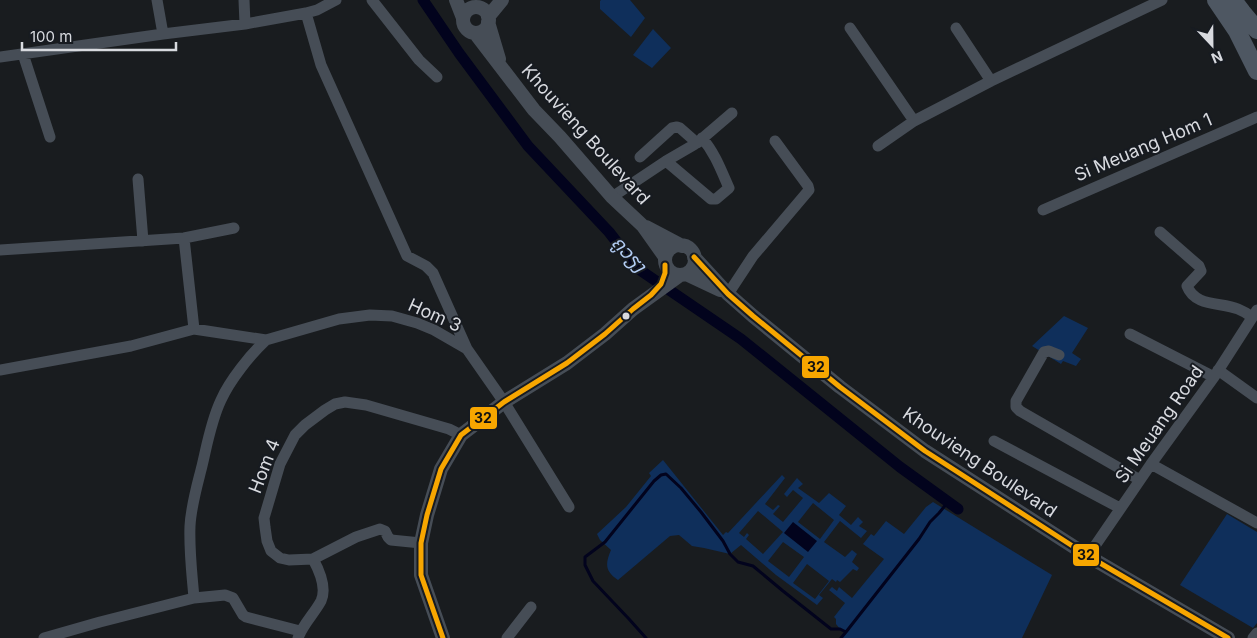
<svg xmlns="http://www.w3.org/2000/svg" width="1257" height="638" viewBox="0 0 1257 638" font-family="Inter,'Noto Sans Lao',sans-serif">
	<rect width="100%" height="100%" fill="#191c1f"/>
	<path fill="#0f2f5b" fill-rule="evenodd" d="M 601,0 L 630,0 L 645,18 L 631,37 L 600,9 L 600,1 Z
		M 653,29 L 671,48 L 652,68 L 633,55 Z
		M 1064,316 L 1088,328 L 1072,353 L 1081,359 L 1076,366 L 1063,361 L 1061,364 L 1032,346 Z
		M 663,460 L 723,535 L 726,532 L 728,533 L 782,475 L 785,478 L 765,504 L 773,510 L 778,505 L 780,506 L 773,514 L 783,522 L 803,498 L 793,490 L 787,497 L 784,494 L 797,478 L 803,484 L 798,488 L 819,503 L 829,493 L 846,506 L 839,515 L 851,525 L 858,517 L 863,522 L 859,526 L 867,531 L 861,538 L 840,521 L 824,542 L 845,557 L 852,550 L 857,554 L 852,562 L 859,568 L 857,571 L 853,569 L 840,582 L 837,580 L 836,582 L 832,579 L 819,595 L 823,598 L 817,605 L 776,575 L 741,545 L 730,554 L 704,548 L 692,546 L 679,535 L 670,536 L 618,580 C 605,571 605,564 611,550 L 600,540 L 597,534 L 626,507 L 651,476 L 649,473 ZM 813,503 L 834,520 L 820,539 L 798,522 ZM 758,511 L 783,532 L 763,554 L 746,539 L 749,535 L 747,533 L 744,537 L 739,533 ZM 783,542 L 804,557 L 789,577 L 768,561 ZM 807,564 L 829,581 L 815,599 L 793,583 Z
		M 933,502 L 1052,575 L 1022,638 L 841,638 L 845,632 L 840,629 L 836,624 L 836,619 L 834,617 L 845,603 L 829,590 L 832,587 L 837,591 L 839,587 L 852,598 L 884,559 L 863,544 L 871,534 L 874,536 L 886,521 L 904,534 L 926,507 Z
		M 1227,514 L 1257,532 L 1257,623 L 1253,628 L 1180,585 Z"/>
	<path fill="#02031d" d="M 793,522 L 817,541 L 808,552 L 784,533 Z"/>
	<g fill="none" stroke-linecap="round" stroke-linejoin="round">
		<path stroke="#02031d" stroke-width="3" d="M 846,632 L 919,539 L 930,522 L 939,513 L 948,502
			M 646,638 L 629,619 L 593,581 L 585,565 L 585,557 L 605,542 L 654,481 L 661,475 L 666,474 L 681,488 L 701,512 L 723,541 L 730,554 L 738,562 L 753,566 L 783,591 L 831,629 L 840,629 L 846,632 L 841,638"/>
		<path stroke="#02031d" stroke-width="11" d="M 423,0 L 459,53 L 528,146 L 609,232 L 637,268 L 741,339 L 900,467 L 958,509"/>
		<path stroke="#464d56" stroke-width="11" d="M 157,0 L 163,34
			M 244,0 L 245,24
			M 372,0 L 419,60 L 437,77
			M 306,13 L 321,65 L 407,256 L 426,266 L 433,273 L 467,349
			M 850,28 L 914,121
			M 956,28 L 991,81
			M 23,54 L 50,137
			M 0,57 L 163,34 L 245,24 L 306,13 L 317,10 L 336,0
			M 878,146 L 914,121 L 991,81 L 1162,0
			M 640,157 L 672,128 L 677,127 L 680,128 L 697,143
			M 666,161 L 711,199 L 716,199 L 729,188 C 721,170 715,153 702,138
			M 138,179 L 143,241
			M 612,197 L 666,161 L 697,143 L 732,113
			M 1043,210 L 1257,117
			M 1160,232 L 1199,266 L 1201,271 L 1187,286 C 1195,307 1221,302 1238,309 C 1243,311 1248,314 1252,317
			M 184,238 L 194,329
			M 0,250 L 184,238 L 234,228
			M 728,294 L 753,256 L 809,190 L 808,186 L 775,141
			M 1130,334 L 1214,377
			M 1059,355 L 1049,351 L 1044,352 L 1016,401 L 1016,407 L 1020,411 L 1140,480
			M 0,370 L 131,346 L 194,329 L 266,340 L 339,319 L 370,315 L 392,316 L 417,323 L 434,330 L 467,349 L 504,402 L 569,507
			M 1218,370 L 1257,398
			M 994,441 L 1120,508
			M 1151,464 L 1257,523
			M 1088,556 L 1151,464 L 1214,377 L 1257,310
			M 313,559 L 356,537 L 380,529 L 385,531 L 388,537 L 391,540 L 421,543
			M 194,598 C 192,574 189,551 190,526 C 191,506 197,486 202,466 C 207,445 211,421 221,400 C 230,380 250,355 266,340
			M 44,638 L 100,622 L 194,598 L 225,595 L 233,598 L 243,615 L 246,617 L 300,631
			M 298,638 C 303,624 314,614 321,601 C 327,588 319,570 313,559 L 289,560 L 280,558 L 271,551 L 267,541 L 265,527 L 264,518 L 280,464 L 295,435 L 305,425 L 325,410 L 335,404 L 345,402 L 366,405 L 449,429 L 461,435
			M 507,638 L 531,607
			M 1253,638 L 1257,633"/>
		<path stroke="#464d56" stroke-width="14" d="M 456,0 L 463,18
			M463 20a13 13 0 1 1 26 0a13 13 0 1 1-26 0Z
			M 488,17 L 502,0
			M 488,22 L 499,59
			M 475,33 L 534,110 L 560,137 L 612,197 L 643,226 L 665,257
			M 646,227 L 682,246
			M665 260a15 15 0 1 1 30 0a15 15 0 1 1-30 0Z
			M 694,257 L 728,294 L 753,316 L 840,387 L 925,451 L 1088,556 L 1228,638
			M 686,274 L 720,290
			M 443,638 L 421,575 L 421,543 L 427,515 L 441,469 L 461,435 L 504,402 L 567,363 L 605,334 L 633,309 L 680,275"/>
		<path stroke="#4e5762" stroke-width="18" d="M 1216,0 L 1237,31 L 1257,71
			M 1233,0 L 1242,12 L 1257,30"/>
		<defs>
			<path id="bus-1" d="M 694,257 L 728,294 L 753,316 L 840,387 L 925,451 L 1088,556 L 1228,638
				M 443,638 L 421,575 L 421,543 L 427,515 L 441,469 L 461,435 L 504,402 L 567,363 L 605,334 L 633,309 L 651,295 L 661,284 L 665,273 L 665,265"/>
		</defs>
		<use href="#bus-1" stroke="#171b21" stroke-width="9"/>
		<use href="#bus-1" stroke="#f7a600" stroke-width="5"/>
	</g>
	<circle fill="#d8dadf" stroke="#171b21" stroke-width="2" cx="626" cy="316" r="4.5"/>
	<g text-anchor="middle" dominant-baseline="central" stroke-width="4" stroke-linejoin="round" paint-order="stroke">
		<g font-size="18" fill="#d8dadf" stroke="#171b21">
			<text transform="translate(586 134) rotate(48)">Khouvieng Boulevard</text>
			<text transform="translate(1143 147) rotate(-23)">Si Meuang Hom 1</text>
			<text transform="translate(435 315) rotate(24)">Hom 3</text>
			<text transform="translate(1159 424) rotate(-55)">Si Meuang Road</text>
			<text transform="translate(980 462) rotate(34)">Khouvieng Boulevard</text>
			<text transform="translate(264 466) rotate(-69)">Hom 4</text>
		</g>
		<g font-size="19" font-style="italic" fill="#b3cdf4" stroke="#171b21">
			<text transform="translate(629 254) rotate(48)">ຄູວຽງ</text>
		</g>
	</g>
	<g stroke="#171b21" stroke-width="2">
		<rect x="801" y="355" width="29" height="24" rx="5" fill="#f7a600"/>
		<rect x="469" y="406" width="29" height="24" rx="5" fill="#f7a600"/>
		<rect x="1072" y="543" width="28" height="24" rx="5" fill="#f7a600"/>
	</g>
	<g font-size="14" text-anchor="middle" font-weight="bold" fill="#111">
		<text x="816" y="372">32</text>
		<text x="483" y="423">32</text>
		<text x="1086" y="560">32</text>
	</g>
	<g transform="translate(1212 45) rotate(158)" stroke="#171b21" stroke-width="4" paint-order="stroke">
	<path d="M0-4L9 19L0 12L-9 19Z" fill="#d8dadf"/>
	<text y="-8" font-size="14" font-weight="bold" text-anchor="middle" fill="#d8dadf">N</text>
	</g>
	<path d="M22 42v8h154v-8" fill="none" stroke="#d8dadf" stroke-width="2.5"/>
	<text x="30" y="42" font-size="15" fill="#d8dadf" stroke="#171b21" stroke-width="4" paint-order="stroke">100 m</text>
</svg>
